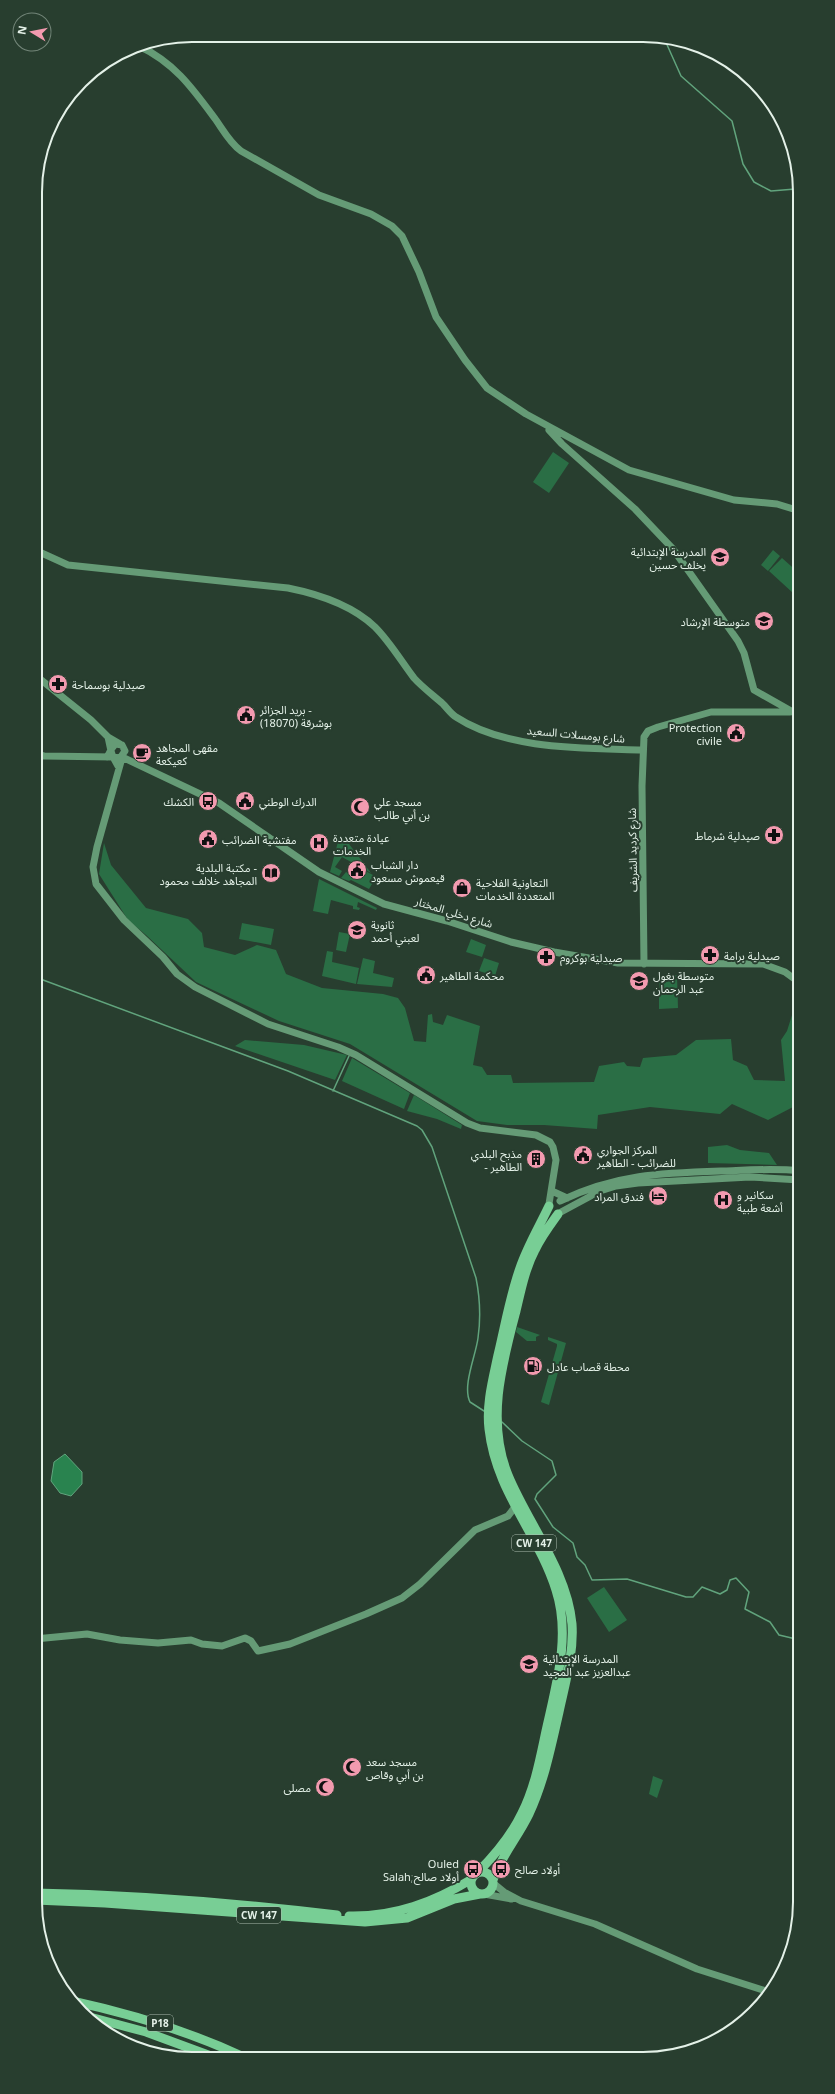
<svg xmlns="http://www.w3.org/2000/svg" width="835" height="2094" viewBox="0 0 835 2094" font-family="'Noto Sans','Noto Sans Arabic',sans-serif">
	<rect width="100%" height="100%" fill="#283e2f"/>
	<path fill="#2a6e45" d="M 553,452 L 569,463 L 549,493 L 533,482 Z
		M 773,550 L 780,556 L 768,571 L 761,565 Z
		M 782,558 L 800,574 L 800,585 L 793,593 L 769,571 Z
		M 339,838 L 346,840 L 371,873 L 342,857 L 335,867 L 342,871 L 339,876 L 330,872 Z
		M 104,843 L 111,865 L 146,908 L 188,919 L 202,933 L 204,947 L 235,955 L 257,945 L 276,950 L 286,974 L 322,988 L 383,994 L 398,998 L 405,1008 L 414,1041 L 426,1042 L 428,1015 L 432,1014 L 433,1022 L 443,1025 L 447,1015 L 480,1026 L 473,1065 L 482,1067 L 487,1075 L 511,1075 L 513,1083 L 594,1082 L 599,1066 L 624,1062 L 627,1066 L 640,1067 L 643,1058 L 676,1055 L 696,1040 L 731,1039 L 733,1060 L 747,1066 L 754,1080 L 785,1081 L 781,1040 L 787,1031 L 793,1012 L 800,1019 L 800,1108 L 793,1107 L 768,1120 L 732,1104 L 720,1114 L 650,1107 L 598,1115 L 597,1129 L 544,1125 L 507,1125 L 477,1121 L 350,1044 L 279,1021 L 196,982 L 146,935 L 128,920 L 99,874 Z
		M 356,866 L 373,875 L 375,879 L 369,889 L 351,880 L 349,881 L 341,878 L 346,872 L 351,875 Z
		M 319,879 L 377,908 L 376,910 L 358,902 L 357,907 L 360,908 L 359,910 L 353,909 L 353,906 L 331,900 L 328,914 L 313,911 Z
		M 242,923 L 274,929 L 271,945 L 239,939 Z
		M 339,932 L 350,934 L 346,952 L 336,950 Z
		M 471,939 L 486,945 L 482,957 L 466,952 Z
		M 327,951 L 333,952 L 332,962 L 359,968 L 356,984 L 322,976 Z
		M 363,958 L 375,961 L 373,973 L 394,978 L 392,987 L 357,984 Z
		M 484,958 L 499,963 L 495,976 L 479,971 Z
		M 677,975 L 678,1008 L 659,1009 L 659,976 Z
		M 245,1040 L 304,1045 L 347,1055 L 335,1080 L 235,1046 Z
		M 352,1058 L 410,1093 L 404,1109 L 342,1081 Z
		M 414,1095 L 462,1125 L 461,1129 L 437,1119 L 407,1111 Z
		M 727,1145 L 740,1150 L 769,1153 L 777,1165 L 708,1163 L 708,1147 Z
		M 517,1327 L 540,1335 L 536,1337 L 536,1341 L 527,1341 L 516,1332 Z
		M 548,1337 L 566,1343 L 549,1405 L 541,1402 L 557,1346 L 557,1344 L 548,1340 Z
		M 604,1587 L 627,1620 L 609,1632 L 587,1598 Z
		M 653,1776 L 663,1780 L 657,1798 L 649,1794 Z"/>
	<path fill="#29834f" stroke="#61a47d" d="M 65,1454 L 82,1472 L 82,1484 L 71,1496 L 60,1493 L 51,1481 L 54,1462 Z"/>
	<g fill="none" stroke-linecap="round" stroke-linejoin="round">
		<path stroke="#61a47d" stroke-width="1.5" d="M 664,38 L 681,76 L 732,121 L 743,164 L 754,182 L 771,191 L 795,189 L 799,187
			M 35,977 L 288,1071 L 417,1126 L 422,1130 L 432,1147 L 476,1278 C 480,1298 481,1317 478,1338 C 476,1355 462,1386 470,1402 L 484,1411
			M 333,1091 L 349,1056
			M 502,1422 L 522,1441 L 552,1461 L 556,1475 L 537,1494 L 535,1499 L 553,1527 L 573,1543 L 577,1557 L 585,1565 L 592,1580 L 627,1579 L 686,1597 L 693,1597 L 702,1587 L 720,1594 L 727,1590 L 730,1580 L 736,1578 L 749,1592 L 745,1609 L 770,1622 L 779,1635 L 800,1640"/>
		<path stroke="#659b76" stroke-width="7" d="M 139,46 C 175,63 193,89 216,120 C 223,130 230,143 241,151 L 319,195 L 371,214 L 392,226 L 402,236 L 419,272 L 436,317 L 465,360 L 487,388 L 526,414 L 629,470 L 734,500 L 777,504 L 800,511
			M 549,430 L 562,444 L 635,509 L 673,549 L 738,641 L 744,653 L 754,690 L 800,716
			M 35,550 L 68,565 L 288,588 C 318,594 352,605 375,627 C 390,642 401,661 414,678 C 422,687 434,696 443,704 C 447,708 451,714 456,717 C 506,750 584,748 642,750
			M 35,675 L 91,720 L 108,737 L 120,744
			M 35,754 L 44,756 L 113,757 L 118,766
			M 107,757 C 110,753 111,747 116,744 L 122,745 L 125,751 L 120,758 L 113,757 L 111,751 L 108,737
			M 122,757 L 219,803 L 319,872 L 384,904 L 447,921 L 511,942 L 554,952 L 618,963 L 763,964 L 785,972 L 800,983
			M 122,758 L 97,847 L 93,867 L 96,884 L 124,920 L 163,957 L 177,974 L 195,987 L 268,1024 L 338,1047 L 356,1055 L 467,1123 L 480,1128 L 536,1135 L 550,1142 L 553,1147 L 556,1160 L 549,1204
			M 644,964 L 642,786 L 644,737 L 648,731 L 658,727 L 711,712 L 790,712
			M 554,1192 L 567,1198
			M 560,1201 C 617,1174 662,1173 724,1171 C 749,1170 775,1168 800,1171
			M 561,1212 L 600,1191 L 616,1186 L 638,1183 L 750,1177 L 800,1180
			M 35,1639 L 87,1634 L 120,1640 L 158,1643 L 191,1640 L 202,1644 L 222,1646 L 245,1638 L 251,1641 L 258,1651 L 290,1644 L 366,1614 L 402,1598 L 420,1584 L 475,1530 L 508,1516 L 518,1503
			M 493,1883 L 504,1892 L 521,1901 L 595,1924 L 697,1969 L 769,1992
			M 484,1894 L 511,1899"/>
		<path stroke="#78ce95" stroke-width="9" d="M471 1883a11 11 0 1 1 22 0a11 11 0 1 1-22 0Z
			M 477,1873 C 495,1855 511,1836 522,1813 C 535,1787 540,1759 546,1731 C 556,1685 571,1636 556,1590 C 538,1533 496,1492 489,1429 C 486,1404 493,1379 498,1355 C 505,1326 510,1296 520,1268 C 527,1247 539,1227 549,1206
			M 493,1880 C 501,1856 518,1837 529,1814 C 544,1782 551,1747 559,1712 C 565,1684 574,1654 572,1624 C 567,1570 528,1524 508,1475 C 486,1421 502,1364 516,1311 C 521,1290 525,1269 535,1250 C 541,1237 550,1225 558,1214
			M 35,1893 C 136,1895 237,1903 337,1915
			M 35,1900 L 105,1903 L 365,1922 L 407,1918 L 454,1899 L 480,1894
			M 349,1916 C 395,1917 434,1902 472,1879
			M 72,2001 C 132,2014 188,2031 244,2057
			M 86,2016 L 146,2032 L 211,2056"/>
	</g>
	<defs>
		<symbol id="school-disc" viewBox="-11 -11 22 22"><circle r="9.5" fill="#f29aaf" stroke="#283e2f"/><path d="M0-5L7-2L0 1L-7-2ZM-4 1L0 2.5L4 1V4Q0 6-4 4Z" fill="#111"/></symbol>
		<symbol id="pharmacy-disc" viewBox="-11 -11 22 22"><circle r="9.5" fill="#f29aaf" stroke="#283e2f"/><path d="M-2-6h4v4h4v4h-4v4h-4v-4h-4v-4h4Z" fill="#111"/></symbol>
		<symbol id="civic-disc" viewBox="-11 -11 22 22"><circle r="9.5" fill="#f29aaf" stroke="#283e2f"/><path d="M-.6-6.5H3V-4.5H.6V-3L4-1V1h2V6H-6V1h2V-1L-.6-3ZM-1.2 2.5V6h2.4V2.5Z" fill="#111"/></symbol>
		<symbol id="cafe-disc" viewBox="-11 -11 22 22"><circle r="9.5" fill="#f29aaf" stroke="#283e2f"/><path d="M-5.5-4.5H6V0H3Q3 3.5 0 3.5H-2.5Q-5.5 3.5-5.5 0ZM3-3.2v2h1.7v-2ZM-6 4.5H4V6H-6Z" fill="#111"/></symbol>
		<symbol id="bus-disc" viewBox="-11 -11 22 22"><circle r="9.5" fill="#f29aaf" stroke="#283e2f"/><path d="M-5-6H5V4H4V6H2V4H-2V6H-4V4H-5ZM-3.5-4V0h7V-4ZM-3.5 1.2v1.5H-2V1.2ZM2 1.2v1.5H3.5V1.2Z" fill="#111"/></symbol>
		<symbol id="mosque-disc" viewBox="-11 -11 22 22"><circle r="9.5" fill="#f29aaf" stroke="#283e2f"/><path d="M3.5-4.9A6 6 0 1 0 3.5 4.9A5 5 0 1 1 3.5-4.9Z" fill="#111"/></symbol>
		<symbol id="hospital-disc" viewBox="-11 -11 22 22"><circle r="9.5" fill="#f29aaf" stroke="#283e2f"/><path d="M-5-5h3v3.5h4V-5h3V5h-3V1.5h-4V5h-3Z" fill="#111"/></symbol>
		<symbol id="library-disc" viewBox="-11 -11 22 22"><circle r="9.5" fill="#f29aaf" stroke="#283e2f"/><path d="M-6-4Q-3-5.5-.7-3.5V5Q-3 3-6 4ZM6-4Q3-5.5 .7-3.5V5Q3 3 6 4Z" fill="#111"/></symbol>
		<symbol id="shop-disc" viewBox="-11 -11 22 22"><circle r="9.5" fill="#f29aaf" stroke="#283e2f"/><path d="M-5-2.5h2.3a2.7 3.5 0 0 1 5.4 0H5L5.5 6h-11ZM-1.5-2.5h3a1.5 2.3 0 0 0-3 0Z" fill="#111"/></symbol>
		<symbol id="building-disc" viewBox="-11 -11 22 22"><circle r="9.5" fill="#f29aaf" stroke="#283e2f"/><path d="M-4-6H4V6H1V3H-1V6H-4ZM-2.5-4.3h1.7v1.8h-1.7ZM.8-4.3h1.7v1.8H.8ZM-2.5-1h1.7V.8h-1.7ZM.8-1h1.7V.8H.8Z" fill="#111"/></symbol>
		<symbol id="hotel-disc" viewBox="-11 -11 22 22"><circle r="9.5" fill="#f29aaf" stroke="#283e2f"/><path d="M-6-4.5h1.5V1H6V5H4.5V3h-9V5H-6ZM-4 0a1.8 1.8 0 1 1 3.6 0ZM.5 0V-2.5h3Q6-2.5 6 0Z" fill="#111"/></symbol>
		<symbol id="fuel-disc" viewBox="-11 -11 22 22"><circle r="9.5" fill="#f29aaf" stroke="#283e2f"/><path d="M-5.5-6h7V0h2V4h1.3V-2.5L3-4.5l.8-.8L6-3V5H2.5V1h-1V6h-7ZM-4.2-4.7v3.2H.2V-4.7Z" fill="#111"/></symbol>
	</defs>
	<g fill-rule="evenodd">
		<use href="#school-disc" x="709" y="546" width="22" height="22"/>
		<use href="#school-disc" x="753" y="610" width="22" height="22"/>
		<use href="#pharmacy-disc" x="47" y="673" width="22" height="22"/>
		<use href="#civic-disc" x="235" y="704" width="22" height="22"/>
		<use href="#civic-disc" x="725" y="722" width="22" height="22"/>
		<use href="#cafe-disc" x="131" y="742" width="22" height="22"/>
		<use href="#bus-disc" x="197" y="790" width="22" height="22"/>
		<use href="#civic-disc" x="234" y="790" width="22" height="22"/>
		<use href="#mosque-disc" x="349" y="796" width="22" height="22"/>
		<use href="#pharmacy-disc" x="763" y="824" width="22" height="22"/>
		<use href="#civic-disc" x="197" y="828" width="22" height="22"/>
		<use href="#hospital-disc" x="308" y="832" width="22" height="22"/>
		<use href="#civic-disc" x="346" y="859" width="22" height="22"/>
		<use href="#library-disc" x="260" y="862" width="22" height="22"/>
		<use href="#shop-disc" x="451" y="877" width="22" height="22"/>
		<use href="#school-disc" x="346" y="919" width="22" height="22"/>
		<use href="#pharmacy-disc" x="699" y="944" width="22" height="22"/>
		<use href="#pharmacy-disc" x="535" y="946" width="22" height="22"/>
		<use href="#civic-disc" x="415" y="964" width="22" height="22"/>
		<use href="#school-disc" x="628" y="970" width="22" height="22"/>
		<use href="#civic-disc" x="572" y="1144" width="22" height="22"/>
		<use href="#building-disc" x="525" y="1148" width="22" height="22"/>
		<use href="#hotel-disc" x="647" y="1185" width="22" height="22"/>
		<use href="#hospital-disc" x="712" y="1189" width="22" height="22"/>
		<use href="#fuel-disc" x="522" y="1355" width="22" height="22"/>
		<use href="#school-disc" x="518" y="1653" width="22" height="22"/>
		<use href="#mosque-disc" x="341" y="1756" width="22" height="22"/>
		<use href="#mosque-disc" x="314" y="1776" width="22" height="22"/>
		<use href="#bus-disc" x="462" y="1858" width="22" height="22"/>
		<use href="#bus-disc" x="490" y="1858" width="22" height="22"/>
	</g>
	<g text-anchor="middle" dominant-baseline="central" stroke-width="4" stroke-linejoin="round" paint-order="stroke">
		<g fill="#283e2f" stroke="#acbbb0" stroke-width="1">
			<rect x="512" y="1535" width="44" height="16" rx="3"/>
			<rect x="237" y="1907" width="44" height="16" rx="3"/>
			<rect x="147" y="2015" width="26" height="16" rx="3"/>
		</g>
		<g font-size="10" font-weight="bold" fill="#e4f1e8">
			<text x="534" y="1543">CW 147</text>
			<text x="259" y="1915">CW 147</text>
			<text x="160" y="2023">P18</text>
		</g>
		<g font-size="11" fill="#e4f1e8" stroke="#283e2f" text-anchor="start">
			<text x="706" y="551" text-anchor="end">المدرسة الإبتدائية<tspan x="706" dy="13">يخلف حسين</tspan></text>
			<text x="750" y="621" text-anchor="end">متوسطة الإرشاد</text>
			<text x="72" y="684">صيدلية بوسماحة</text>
			<text x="260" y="709">بريد الجزائر -<tspan x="260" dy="13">بوشرقة (18070)</tspan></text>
			<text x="722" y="727" text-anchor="end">Protection<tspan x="722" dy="13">civile</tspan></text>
			<text x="156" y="747">مقهى المجاهد<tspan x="156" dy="13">كعيكعة</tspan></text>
			<text x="194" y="801" text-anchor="end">الكشك</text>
			<text x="259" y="801">الدرك الوطني</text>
			<text x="374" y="801">مسجد علي<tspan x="374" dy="13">بن أبي طالب</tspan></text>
			<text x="760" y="835" text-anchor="end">صيدلية شرماط</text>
			<text x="333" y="837">عيادة متعددة<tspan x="333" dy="13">الخدمات</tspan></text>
			<text x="222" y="839">مفتشية الضرائب</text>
			<text x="371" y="864">دار الشباب<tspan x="371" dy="13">قيعموش مسعود</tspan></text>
			<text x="257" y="867" text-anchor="end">مكتبة البلدية -<tspan x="257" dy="13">المجاهد خلالف محمود</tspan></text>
			<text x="476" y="882">التعاونية الفلاحية<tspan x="476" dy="13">المتعددة الخدمات</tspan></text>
			<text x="371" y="924">ثانوية<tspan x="371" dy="13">لعبني أحمد</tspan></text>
			<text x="724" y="955">صيدلية برامة</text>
			<text x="560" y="957">صيدلية بوكروم</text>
			<text x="440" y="975">محكمة الطاهير</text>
			<text x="653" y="975">متوسطة بغول<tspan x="653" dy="13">عبد الرحمان</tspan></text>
			<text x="597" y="1149">المركز الجواري<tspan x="597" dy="13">للضرائب - الطاهير</tspan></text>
			<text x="522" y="1153" text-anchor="end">مذبح البلدي<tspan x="522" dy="13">- الطاهير</tspan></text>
			<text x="737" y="1194">سكانير و<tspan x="737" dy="13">أشعة طبية</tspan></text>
			<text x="644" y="1196" text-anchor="end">فندق المراد</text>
			<text x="547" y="1366">محطة قصاب عادل</text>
			<text x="543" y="1658">المدرسة الإبتدائية<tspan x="543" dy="13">عبدالعزيز عبد المجيد</tspan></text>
			<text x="366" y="1761">مسجد سعد<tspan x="366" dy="13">بن أبي وقاص</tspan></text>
			<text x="311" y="1787" text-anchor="end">مصلى</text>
			<text x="459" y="1863" text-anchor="end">Ouled<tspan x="459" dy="13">Salah;أولاد صالح</tspan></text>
			<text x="515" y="1869">أولاد صالح</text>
		</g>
		<g font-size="11" fill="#e4f1e8" stroke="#283e2f">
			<text transform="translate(576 734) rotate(5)">شارع بومسلات السعيد</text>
			<text transform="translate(632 850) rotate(-91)">شارع كرديد الشريف</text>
			<text transform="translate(454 912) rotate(17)">شارع دخلي المختار</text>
		</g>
	</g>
	<path d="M0 0H835V2094H0ZM192 42H643A150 150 0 0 1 793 192V1902A150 150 0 0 1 643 2052H192A150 150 0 0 1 42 1902V192A150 150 0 0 1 192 42Z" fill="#283e2f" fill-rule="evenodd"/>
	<path fill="none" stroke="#e4f1e8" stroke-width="2" d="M192 42H643A150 150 0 0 1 793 192V1902A150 150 0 0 1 643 2052H192A150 150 0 0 1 42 1902V192A150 150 0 0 1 192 42Z"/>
	<g transform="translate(32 32) rotate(280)"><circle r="19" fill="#283e2f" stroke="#738679"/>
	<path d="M0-3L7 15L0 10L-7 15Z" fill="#f29aaf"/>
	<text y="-6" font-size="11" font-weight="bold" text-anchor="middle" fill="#e4f1e8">N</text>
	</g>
</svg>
